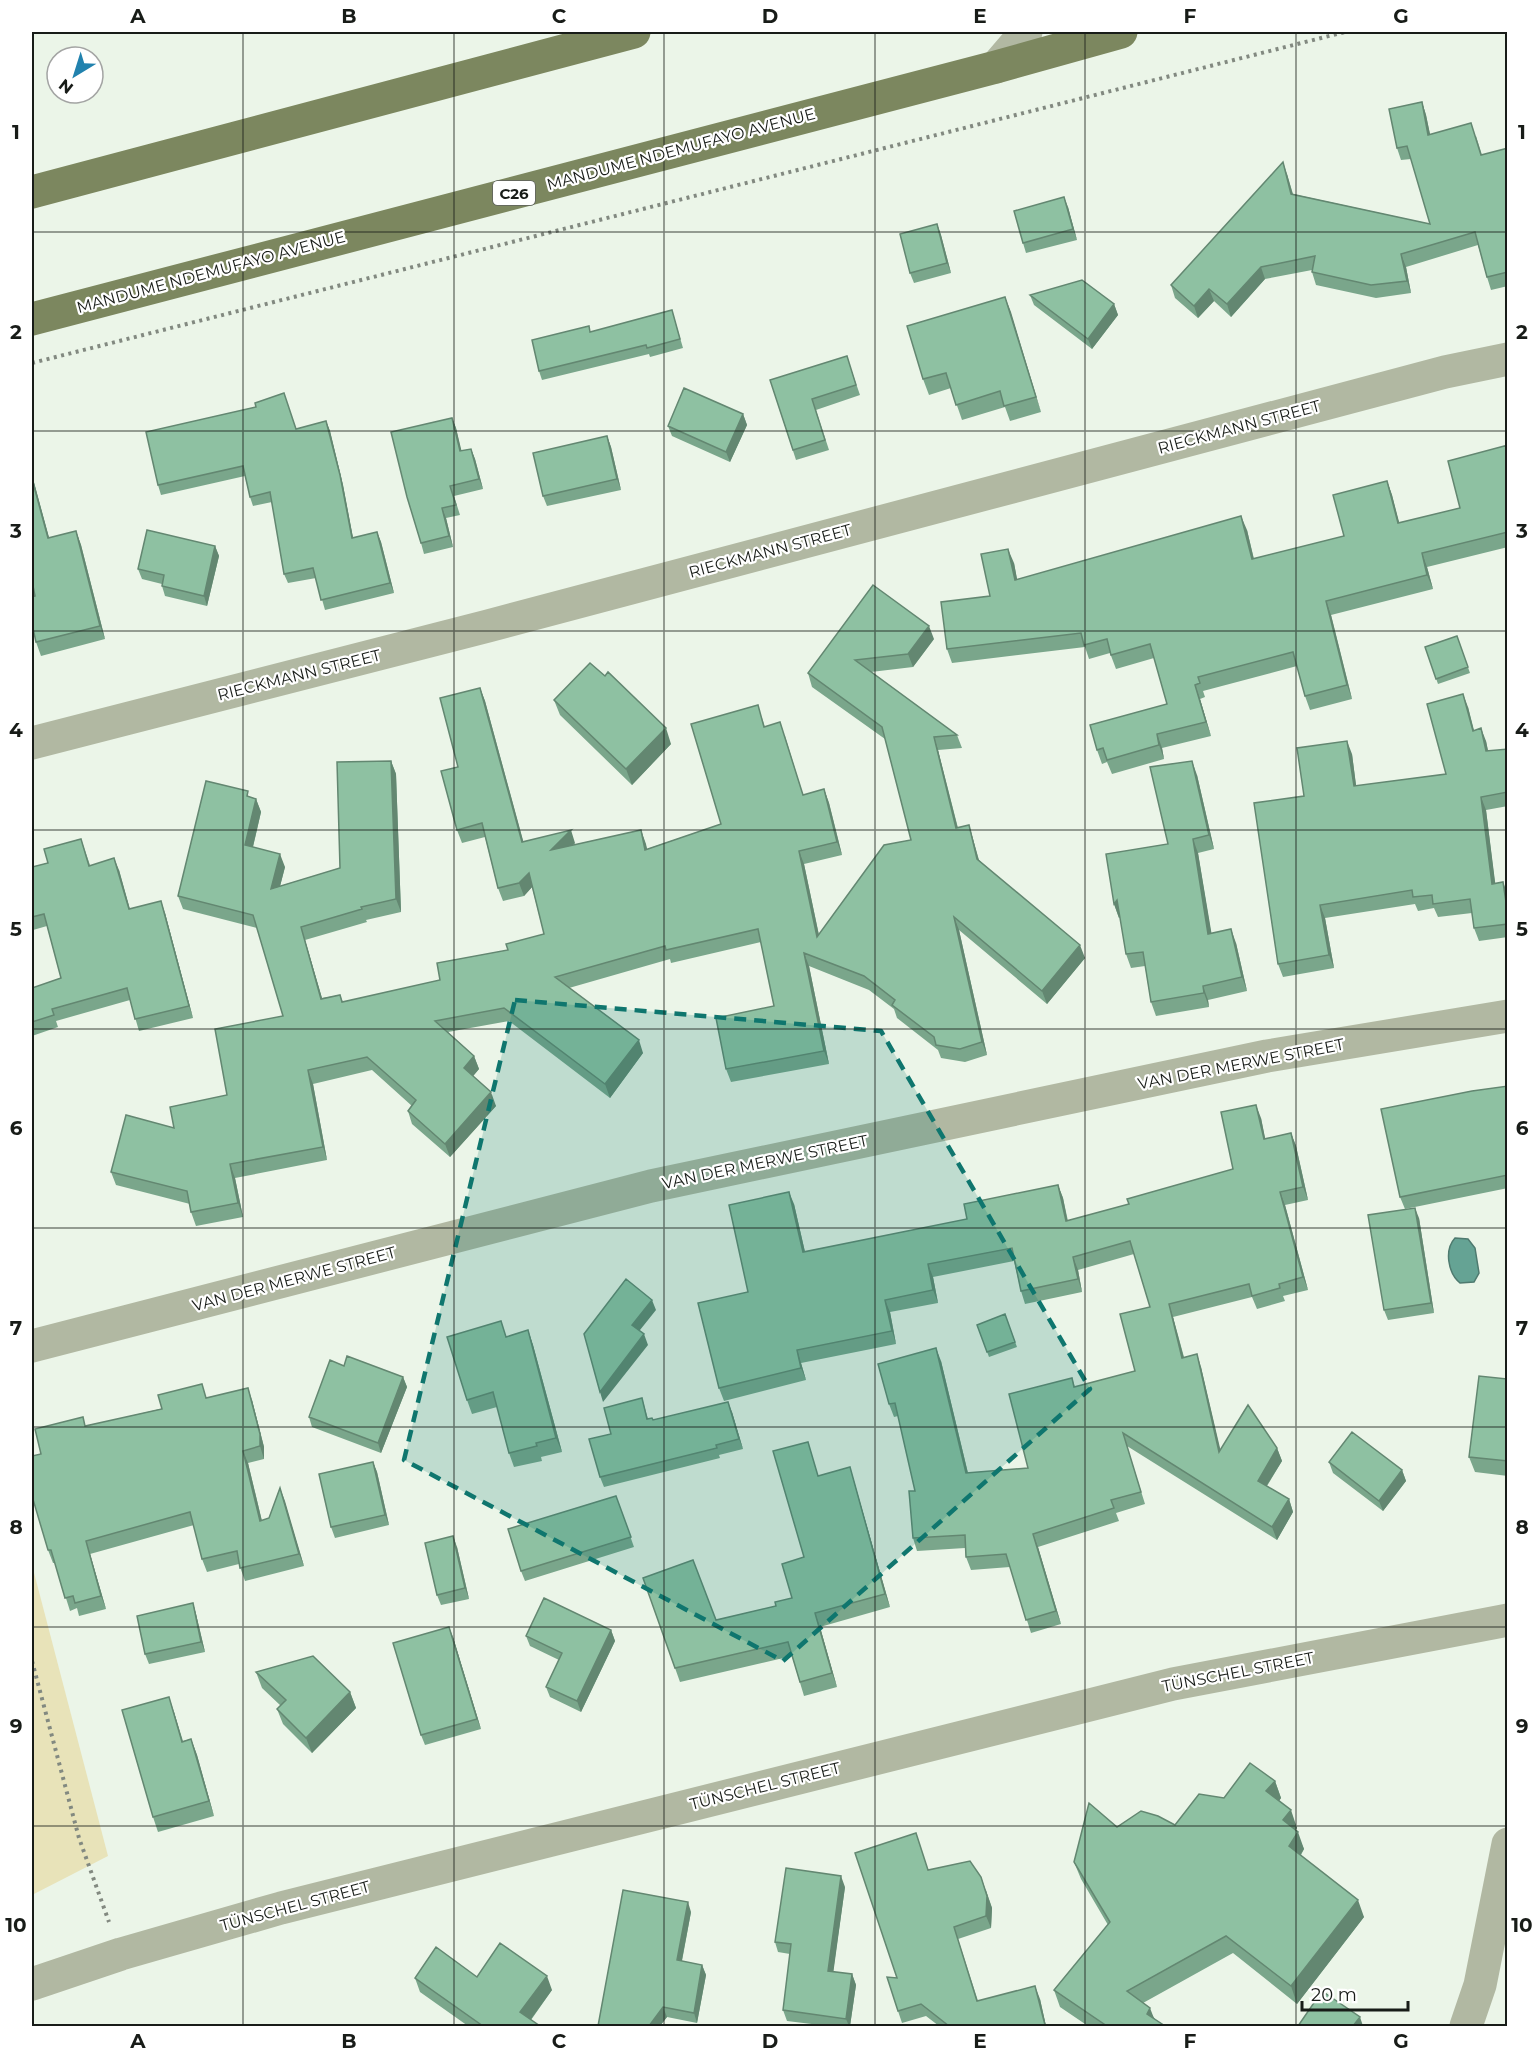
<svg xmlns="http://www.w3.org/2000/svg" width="1539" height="2058" viewBox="0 0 1539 2058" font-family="Montserrat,sans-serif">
	<rect width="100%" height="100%" fill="#ebf5e8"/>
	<path fill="#e8e3b9" d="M 32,1565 L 108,1856 L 32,1895 Z"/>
	<path fill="#65a394" stroke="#4e7a6f" stroke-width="1.5" d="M 1455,1238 L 1468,1239 L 1475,1248 L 1479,1273 L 1474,1282 L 1460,1283 C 1448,1273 1444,1250 1455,1238 Z"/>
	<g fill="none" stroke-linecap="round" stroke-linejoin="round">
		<path stroke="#828980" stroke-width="4" stroke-dasharray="3 4.5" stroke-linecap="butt" d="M 32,363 L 1345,32
			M 32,1661 L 79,1838 L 109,1922"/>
		<path stroke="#b1b8a2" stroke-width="33" d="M 32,743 L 488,626 L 1445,372 L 1508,359
			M 32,1346 L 651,1186 L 1267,1056 L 1508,1016
			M 32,1984 L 121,1954 L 281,1908 L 1173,1684 L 1508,1620
			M 1466,2026 L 1480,1985 L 1508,1844"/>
		<path stroke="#b1b8a2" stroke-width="33" d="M 996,67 L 1026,32"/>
		<path stroke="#7c875f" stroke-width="33" d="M 32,192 L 634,32
			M 32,319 L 996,67 L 1121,32"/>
	</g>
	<path fill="#7aa68b" d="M 1422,102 L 1426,115 L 1430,135 L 1476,136 L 1482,155 L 1508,149 L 1508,286 L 1491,290 L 1487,277 L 1478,245 L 1406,267 L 1411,293 L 1376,298 L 1316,285 L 1312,272 L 1312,270 L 1265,279 L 1231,317 L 1214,301 L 1198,318 L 1175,298 L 1171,285 L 1287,174 L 1293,194 L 1430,224 L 1411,159 L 1401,160 L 1397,148 Z
		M 1068,207 L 1077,240 L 1026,253 L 1023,243 Z
		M 937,224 L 941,235 L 951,273 L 914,283 L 910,273 Z
		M 1030,295 L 1114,304 L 1118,315 L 1092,349 L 1034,305 Z
		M 1005,297 L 1041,412 L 1010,421 L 1005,407 L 962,420 L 951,388 L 929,395 L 923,379 Z
		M 672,310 L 683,348 L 650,357 L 649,354 L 542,380 L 539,371 L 591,332 Z
		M 850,366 L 860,395 L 816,410 L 829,450 L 796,460 L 770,380 Z
		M 743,414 L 747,425 L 730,462 L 672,436 L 668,426 Z
		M 452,418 L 456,428 L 461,451 L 471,449 L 475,459 L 483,489 L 454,496 L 460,515 L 446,518 L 453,547 L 424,554 L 421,543 Z
		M 326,421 L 330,431 L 343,485 L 353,538 L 377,532 L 381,542 L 394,593 L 325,610 L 316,578 L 288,583 L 284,574 L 272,502 L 253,506 L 250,497 L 245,476 L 161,495 L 158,485 L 296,429 Z
		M 607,436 L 611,447 L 621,490 L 547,506 L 543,496 Z
		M 1508,445 L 1508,547 L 1427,567 L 1433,589 L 1331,615 L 1352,699 L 1310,710 L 1305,696 L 1297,666 L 1203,691 L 1205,697 L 1200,699 L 1211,736 L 1162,748 L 1164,759 L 1112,774 L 1107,762 L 1102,764 L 1097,750 L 1167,704 L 1154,658 L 1116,669 L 1110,653 L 1089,659 L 1085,647 L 952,663 L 947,649 L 990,596 L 1014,563 L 1017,580 L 1247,530 L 1254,559 L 1344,536 L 1387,481 L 1392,495 L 1399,523 L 1460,508 Z
		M 32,475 L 49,538 L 76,531 L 81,545 L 105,639 L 41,656 L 36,642 Z
		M 215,546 L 219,556 L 207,606 L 165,596 L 162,586 L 162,584 L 142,579 L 138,569 Z
		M 1457,636 L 1470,673 L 1438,684 L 1425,647 Z
		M 934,639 L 913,667 L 871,672 L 957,735 L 962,748 L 938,750 L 958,828 L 969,825 L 979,860 L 1085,958 L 1047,1004 L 959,930 L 987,1055 L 965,1062 L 941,1058 L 938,1050 L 897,1018 L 894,1009 L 869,990 L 809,966 L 829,1064 L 731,1082 L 726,1069 L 774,1006 L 761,942 L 671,963 L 670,959 L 569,988 L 643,1053 L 610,1098 L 509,1021 L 448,1032 L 474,1056 L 479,1069 L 473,1076 L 496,1106 L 450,1157 L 412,1124 L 408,1111 L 412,1106 L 372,1070 L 313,1084 L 327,1160 L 235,1178 L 243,1217 L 196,1226 L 191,1212 L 190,1204 L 116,1185 L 111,1172 L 174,1128 L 227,1095 L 283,1016 L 257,928 L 183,909 L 178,896 L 251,797 L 256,799 L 261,812 L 253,847 L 285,867 L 280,886 L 340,868 L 391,761 L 396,774 L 401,912 L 366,920 L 367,922 L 305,940 L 322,998 L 340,995 L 343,1002 L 440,980 L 544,934 L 532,887 L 524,896 L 503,901 L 498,888 L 485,837 L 462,843 L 457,830 L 458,767 L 480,688 L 485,701 L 523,841 L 575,843 L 573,845 L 641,830 L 647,849 L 721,824 L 762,718 L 765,727 L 785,736 L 803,795 L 824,789 L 829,803 L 842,855 L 804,864 L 819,935 L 911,840 L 885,739 L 812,687 L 808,673 Z
		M 554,700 L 671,744 L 632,785 L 560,715 Z
		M 1468,707 L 1474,730 L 1486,741 L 1488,751 L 1508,749 L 1508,806 L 1486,810 L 1495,884 L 1508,895 L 1508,937 L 1479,941 L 1474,928 L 1472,913 L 1438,917 L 1434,908 L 1418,911 L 1415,904 L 1325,918 L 1334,968 L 1283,977 L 1278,964 L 1304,796 L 1352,754 L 1356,786 L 1446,774 Z
		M 1197,775 L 1214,849 L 1198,853 L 1211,933 L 1236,943 L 1247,991 L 1208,1000 L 1209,1007 L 1156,1016 L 1151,1002 L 1145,966 L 1131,968 L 1126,954 L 1120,917 L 1119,918 L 1114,904 L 1168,844 Z
		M 81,839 L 90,865 L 119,870 L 130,909 L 165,913 L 193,1018 L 139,1031 L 130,1000 L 56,1021 L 58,1027 L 32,1036 L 32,988 L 61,978 L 47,926 L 33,930 L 32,926 L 32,867 L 48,863 Z
		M 1508,1086 L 1508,1188 L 1405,1209 L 1400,1197 Z
		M 1261,1118 L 1265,1139 L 1291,1133 L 1296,1146 L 1308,1200 L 1285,1205 L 1308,1290 L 1283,1296 L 1285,1301 L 1257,1309 L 1252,1297 L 1173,1317 L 1184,1357 L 1201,1367 L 1220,1450 L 1277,1448 L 1282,1461 L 1267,1486 L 1289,1499 L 1293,1512 L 1277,1540 L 1127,1446 L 1145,1504 L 1116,1513 L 1119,1521 L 1038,1547 L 1061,1624 L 1031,1633 L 1010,1567 L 971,1570 L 966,1557 L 965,1548 L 917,1551 L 913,1538 L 915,1491 L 898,1416 L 894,1417 L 889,1404 L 941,1361 L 968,1473 L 1028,1468 L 1072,1378 L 1075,1387 L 1135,1371 L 1150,1307 L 1134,1254 L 1078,1270 L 1082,1292 L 1025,1304 L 1021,1291 L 1014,1261 L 933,1277 L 938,1303 L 890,1312 L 896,1344 L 801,1363 L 806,1380 L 724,1401 L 719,1388 L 748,1292 L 794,1204 L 805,1252 L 967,1219 L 1058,1185 L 1063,1198 L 1068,1221 L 1129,1204 L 1233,1169 Z
		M 1419,1218 L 1434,1313 L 1388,1320 L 1384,1310 Z
		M 1005,1314 L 1017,1347 L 989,1357 L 977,1325 Z
		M 528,1330 L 533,1345 L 562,1452 L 541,1457 L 542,1461 L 514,1467 L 509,1453 L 497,1407 L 472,1414 L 467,1400 L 507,1337 Z
		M 344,1366 L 403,1377 L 407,1387 L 381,1453 L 312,1427 L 309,1417 Z
		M 1508,1373 L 1508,1476 L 1475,1472 L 1469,1457 L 1507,1379 Z
		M 207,1398 L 252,1400 L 264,1447 L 264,1459 L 248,1463 L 262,1521 L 269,1518 L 280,1488 L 304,1566 L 245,1581 L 239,1564 L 207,1572 L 202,1559 L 194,1525 L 90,1554 L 106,1609 L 79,1616 L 77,1608 L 70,1611 L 55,1563 L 53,1563 L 48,1550 L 41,1454 L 87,1426 Z
		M 642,1398 L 648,1419 L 653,1420 L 732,1412 L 743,1449 L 719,1455 L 720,1458 L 604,1487 L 600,1477 L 611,1434 Z
		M 808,1442 L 818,1476 L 850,1467 L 890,1607 L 820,1627 L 837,1687 L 804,1696 L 792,1656 L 680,1682 L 643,1578 L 716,1620 L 776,1606 L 792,1598 L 804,1557 Z
		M 373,1462 L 377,1472 L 389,1525 L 335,1538 L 331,1527 Z
		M 1329,1462 L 1402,1470 L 1406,1481 L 1383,1511 L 1333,1473 Z
		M 616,1496 L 634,1547 L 525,1581 L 521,1571 Z
		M 457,1547 L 469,1599 L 441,1605 L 437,1595 Z
		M 193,1603 L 196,1614 L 205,1652 L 149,1664 L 145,1654 Z
		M 611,1630 L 615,1641 L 581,1712 L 550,1697 L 546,1687 L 559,1660 L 530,1646 L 526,1636 Z
		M 453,1637 L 481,1729 L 425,1745 L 421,1735 Z
		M 256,1672 L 350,1692 L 356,1708 L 312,1753 L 283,1724 L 277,1709 L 281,1706 L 262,1688 Z
		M 174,1712 L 183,1741 L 191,1739 L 197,1755 L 214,1816 L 158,1832 L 153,1817 Z
		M 1275,1781 L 1281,1798 L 1279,1801 L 1297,1828 L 1295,1830 L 1304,1849 L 1301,1855 L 1364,1917 L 1297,2004 L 1233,1953 L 1143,2003 L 1155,2019 L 1165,2026 L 1088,2026 L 1060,2007 L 1054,1990 L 1108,1925 L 1081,1879 L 1074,1862 L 1117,1827 L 1175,1825 L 1224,1798 Z
		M 928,1870 L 986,1890 L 992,1908 L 991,1928 L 958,1939 L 978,2001 L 1040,1999 L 1046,2026 L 939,2026 L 926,2016 L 902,2023 L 898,2011 L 897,1978 Z
		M 845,1887 L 833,1972 L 852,1974 L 856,1985 L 850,2026 L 828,2026 L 787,2021 L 783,2010 L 790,1954 L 778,1952 L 775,1942 Z
		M 691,1912 L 682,1961 L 702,1965 L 706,1975 L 697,2023 L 667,2017 L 660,2026 L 598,2026 Z
		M 477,1977 L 552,1990 L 531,2020 L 540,2026 L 468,2026 L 420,1992 L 415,1978 Z"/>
	<path fill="#638771" d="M 1422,102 L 1426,115 L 1433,148 L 1428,135 Z
		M 1283,162 L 1287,174 L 1296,206 L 1291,194 Z
		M 1064,197 L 1068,207 L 1077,240 L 1073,229 Z
		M 937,224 L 941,235 L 951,273 L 947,263 Z
		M 1401,254 L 1406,267 L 1411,293 L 1407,281 Z
		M 1261,267 L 1265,279 L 1231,317 L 1227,304 Z
		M 1209,289 L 1214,301 L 1198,318 L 1194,306 Z
		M 1005,297 L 1011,312 L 1041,412 L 1036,397 Z
		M 1114,304 L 1118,315 L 1092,349 L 1088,339 Z
		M 743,414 L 747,425 L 730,462 L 726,452 Z
		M 452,418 L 456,428 L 464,461 L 460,451 Z
		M 326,421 L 330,431 L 343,485 L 355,548 L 352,538 Z
		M 607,436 L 611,447 L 621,490 L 617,479 Z
		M 471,449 L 475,459 L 483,489 L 479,479 Z
		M 32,475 L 53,552 L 48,538 L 32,479 Z
		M 1387,481 L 1392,495 L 1403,537 L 1398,523 Z
		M 442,508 L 446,518 L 453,547 L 449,536 Z
		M 1241,516 L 1247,530 L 1257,573 L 1252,559 Z
		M 76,531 L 81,545 L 105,639 L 100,626 Z
		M 377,532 L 381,542 L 394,593 L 390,583 Z
		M 215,546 L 219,556 L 207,606 L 204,596 Z
		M 1008,549 L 1014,563 L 1020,594 L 1015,580 Z
		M 1422,553 L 1427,567 L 1433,589 L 1427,575 Z
		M 1326,601 L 1331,615 L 1352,699 L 1347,685 Z
		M 929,626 L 934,639 L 913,667 L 908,654 Z
		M 1195,685 L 1200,699 L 1211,736 L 1206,722 Z
		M 480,688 L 485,701 L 527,855 L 522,842 Z
		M 1463,694 L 1468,707 L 1477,744 L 1473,731 Z
		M 666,728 L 671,744 L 632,785 L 626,769 Z
		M 1481,728 L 1486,741 L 1491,765 L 1486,751 Z
		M 1157,734 L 1162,748 L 1164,759 L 1159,745 Z
		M 934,737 L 938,750 L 961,841 L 956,828 Z
		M 1347,741 L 1352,754 L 1358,800 L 1354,786 Z
		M 391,761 L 396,774 L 401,912 L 396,899 Z
		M 1192,761 L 1197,775 L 1214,849 L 1209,835 Z
		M 824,789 L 829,803 L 842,855 L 837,842 Z
		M 1481,797 L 1486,810 L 1497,897 L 1492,884 Z
		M 256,799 L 261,812 L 250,859 L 245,845 Z
		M 969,825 L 973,839 L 982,872 L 977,859 Z
		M 571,830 L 575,843 L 556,863 L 551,850 Z
		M 641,830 L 646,844 L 650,863 L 645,850 Z
		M 1193,839 L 1198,853 L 1214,948 L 1208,934 Z
		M 799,851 L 804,864 L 822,950 L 817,937 Z
		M 280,854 L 285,867 L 276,902 L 271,889 Z
		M 114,858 L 119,870 L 133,921 L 129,909 Z
		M 529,873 L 533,886 L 524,896 L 519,883 Z
		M 1503,882 L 1508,895 L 1508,916 Z
		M 1117,900 L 1122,915 L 1119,918 L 1114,904 Z
		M 161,901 L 165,913 L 193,1018 L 189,1006 Z
		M 1320,905 L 1325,918 L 1334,968 L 1329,955 Z
		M 954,917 L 959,930 L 987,1055 L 982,1042 Z
		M 301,927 L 305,940 L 326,1012 L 321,999 Z
		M 1231,929 L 1236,943 L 1247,991 L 1242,977 Z
		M 1080,945 L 1085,958 L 1047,1004 L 1042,991 Z
		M 804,953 L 809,966 L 829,1064 L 824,1051 Z
		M 1203,986 L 1208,1000 L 1209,1007 L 1204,993 Z
		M 639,1040 L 643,1053 L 610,1098 L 605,1084 Z
		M 474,1056 L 479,1069 L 469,1081 L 464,1068 Z
		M 308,1070 L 313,1084 L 327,1160 L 323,1147 Z
		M 491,1092 L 496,1106 L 450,1157 L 445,1144 Z
		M 1256,1105 L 1261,1118 L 1268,1152 L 1264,1139 Z
		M 1291,1133 L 1296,1146 L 1308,1200 L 1303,1187 Z
		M 230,1164 L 235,1178 L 243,1217 L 238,1203 Z
		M 1058,1185 L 1063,1198 L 1070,1234 L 1066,1221 Z
		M 789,1192 L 794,1204 L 808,1265 L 803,1252 Z
		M 1280,1192 L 1285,1205 L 1308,1290 L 1303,1277 Z
		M 1415,1208 L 1419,1218 L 1434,1313 L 1431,1303 Z
		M 1073,1257 L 1078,1270 L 1082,1292 L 1078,1279 Z
		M 928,1264 L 933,1277 L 938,1303 L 933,1290 Z
		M 652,1300 L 656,1310 L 636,1335 L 632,1325 Z
		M 885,1300 L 890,1312 L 896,1344 L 892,1331 Z
		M 1169,1304 L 1173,1317 L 1187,1370 L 1182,1358 Z
		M 528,1330 L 533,1345 L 562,1452 L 556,1438 Z
		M 644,1334 L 648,1345 L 603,1402 L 600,1392 Z
		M 936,1348 L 941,1361 L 971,1486 L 966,1473 Z
		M 797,1350 L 801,1363 L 806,1380 L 801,1368 Z
		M 1197,1354 L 1201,1367 L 1224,1465 L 1219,1452 Z
		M 403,1377 L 407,1387 L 381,1453 L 378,1443 Z
		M 248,1388 L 252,1400 L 264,1447 L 264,1459 L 260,1446 Z
		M 728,1402 L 732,1412 L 743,1449 L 739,1439 Z
		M 1277,1448 L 1282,1461 L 1262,1493 L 1258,1481 Z
		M 243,1451 L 248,1463 L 265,1534 L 260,1521 Z
		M 373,1462 L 377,1472 L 389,1525 L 385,1515 Z
		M 850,1467 L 890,1607 L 885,1594 Z
		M 1402,1470 L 1406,1481 L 1383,1511 L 1379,1501 Z
		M 280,1488 L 285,1501 L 304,1566 L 299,1554 Z
		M 1289,1499 L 1293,1512 L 1277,1540 L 1272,1527 Z
		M 1033,1534 L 1038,1547 L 1061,1624 L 1056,1611 Z
		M 453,1536 L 457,1547 L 469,1599 L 465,1588 Z
		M 86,1541 L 90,1554 L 106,1609 L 101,1596 Z
		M 193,1603 L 196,1614 L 205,1652 L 201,1642 Z
		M 815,1613 L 820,1627 L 837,1687 L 832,1673 Z
		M 449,1627 L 453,1637 L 481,1729 L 477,1719 Z
		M 611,1630 L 615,1641 L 581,1712 L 577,1701 Z
		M 350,1692 L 356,1708 L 312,1753 L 306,1738 Z
		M 169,1697 L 174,1712 L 187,1757 L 182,1742 Z
		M 191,1739 L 197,1755 L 214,1816 L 209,1801 Z
		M 1275,1781 L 1281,1798 L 1273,1809 L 1266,1791 Z
		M 1291,1810 L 1297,1828 L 1289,1838 L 1283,1820 Z
		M 1298,1832 L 1304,1849 L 1295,1863 L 1289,1846 Z
		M 841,1876 L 845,1887 L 832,1982 L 828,1971 Z
		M 981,1877 L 992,1908 L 991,1928 L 986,1916 Z
		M 1358,1900 L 1364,1917 L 1297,2004 L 1291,1986 Z
		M 688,1902 L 691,1912 L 680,1970 L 677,1960 Z
		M 702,1965 L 706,1975 L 697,2023 L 694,2013 Z
		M 852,1974 L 856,1985 L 850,2026 L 849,2026 L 846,2019 Z
		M 547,1976 L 552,1990 L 526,2026 L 520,2012 Z
		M 1035,1986 L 1040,1999 L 1046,2026 L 1045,2026 Z
		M 663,2007 L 667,2017 L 660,2026 L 649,2026 Z
		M 1150,2008 L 1157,2026 L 1147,2014 Z
		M 1360,2017 L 1363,2026 L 1353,2026 Z"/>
	<path fill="#8ec1a2" stroke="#638771" stroke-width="1.5" d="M 1422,102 L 1428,135 L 1471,123 L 1481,155 L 1508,148 L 1508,272 L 1487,277 L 1475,232 L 1401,254 L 1407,281 L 1371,285 L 1312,272 L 1315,256 L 1261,267 L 1227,304 L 1209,289 L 1194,306 L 1171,285 L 1283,162 L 1291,194 L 1430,224 L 1407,146 L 1397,148 L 1389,109 Z
		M 1064,197 L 1073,229 L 1023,243 L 1014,211 Z
		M 937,224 L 947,263 L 910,273 L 900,234 Z
		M 1082,280 L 1114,304 L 1088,339 L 1030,295 Z
		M 1005,297 L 1036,397 L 1004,406 L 1000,391 L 956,405 L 946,373 L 923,379 L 907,326 Z
		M 672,310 L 680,339 L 647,348 L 646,345 L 539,371 L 532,340 L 589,326 L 590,332 Z
		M 847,356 L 856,385 L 812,399 L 825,440 L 793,450 L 770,380 Z
		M 684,388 L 743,414 L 726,452 L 668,426 Z
		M 284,393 L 296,429 L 326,421 L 340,475 L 352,538 L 377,532 L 390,583 L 321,600 L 313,568 L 284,574 L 270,492 L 250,497 L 243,466 L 158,485 L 146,432 L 256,407 L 255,403 Z
		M 452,418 L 460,451 L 471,449 L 479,479 L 450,486 L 456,505 L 442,508 L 449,536 L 421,543 L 407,497 L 391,432 Z
		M 607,436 L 617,479 L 543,496 L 533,453 Z
		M 1508,445 L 1508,532 L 1422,553 L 1427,575 L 1326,601 L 1347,685 L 1305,696 L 1293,652 L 1198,677 L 1200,683 L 1195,685 L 1206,722 L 1157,734 L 1159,745 L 1107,760 L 1103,748 L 1097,750 L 1090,725 L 1167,704 L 1150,644 L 1111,655 L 1107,639 L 1084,645 L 1081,633 L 947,649 L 941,602 L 990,596 L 981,554 L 1008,549 L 1015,580 L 1241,516 L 1252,559 L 1344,536 L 1333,495 L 1387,481 L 1398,523 L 1460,508 L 1448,461 Z
		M 32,479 L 48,538 L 76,531 L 100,626 L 36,642 L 32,624 L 32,597 L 35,596 L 32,581 Z
		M 147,530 L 215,546 L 204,596 L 162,586 L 164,575 L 138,569 Z
		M 873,585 L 929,626 L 908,654 L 855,660 L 957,735 L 934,737 L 956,828 L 969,825 L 977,859 L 1080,945 L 1042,991 L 954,917 L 982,1042 L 960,1049 L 936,1045 L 934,1037 L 892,1005 L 895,1000 L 864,976 L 804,953 L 824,1051 L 726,1069 L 716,1018 L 774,1006 L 758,929 L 666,950 L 665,946 L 555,977 L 639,1040 L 605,1084 L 504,1008 L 435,1021 L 474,1056 L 464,1068 L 491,1092 L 445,1144 L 408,1111 L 416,1100 L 367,1057 L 308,1070 L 323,1147 L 230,1164 L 238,1203 L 191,1212 L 187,1191 L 111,1172 L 126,1115 L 174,1128 L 170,1107 L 227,1095 L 215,1029 L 283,1016 L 253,915 L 178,896 L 206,781 L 248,791 L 247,796 L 256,799 L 245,845 L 280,854 L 271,889 L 340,868 L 337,762 L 391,761 L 396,899 L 361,907 L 362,909 L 301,927 L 321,999 L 340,995 L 342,1002 L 440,980 L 437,963 L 508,950 L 506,944 L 544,934 L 529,873 L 519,883 L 498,888 L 482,823 L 457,830 L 441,771 L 458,767 L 440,698 L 480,688 L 522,842 L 571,830 L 551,850 L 641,830 L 645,850 L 721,824 L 691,724 L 758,705 L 764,727 L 780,722 L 803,795 L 824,789 L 837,842 L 799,851 L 817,937 L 884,845 L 911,840 L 882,727 L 808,673 Z
		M 1457,636 L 1468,667 L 1436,679 L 1425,647 Z
		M 590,663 L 605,676 L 608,672 L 666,728 L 626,769 L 554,700 Z
		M 1463,694 L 1473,731 L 1481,728 L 1486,751 L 1508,749 L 1508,792 L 1481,797 L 1492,884 L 1503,882 L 1508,916 L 1508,924 L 1474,928 L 1470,899 L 1433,904 L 1432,895 L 1413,897 L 1412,890 L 1320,905 L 1329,955 L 1278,964 L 1254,803 L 1304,796 L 1297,748 L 1347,741 L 1354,786 L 1446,774 L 1427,704 Z
		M 1192,761 L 1209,835 L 1193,839 L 1208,934 L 1231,929 L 1242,977 L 1203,986 L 1204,993 L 1151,1002 L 1143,952 L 1126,954 L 1117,900 L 1114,904 L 1106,854 L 1168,844 L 1150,767 Z
		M 81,839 L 89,866 L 114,858 L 129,909 L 161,901 L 189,1006 L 135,1019 L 127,988 L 52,1009 L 54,1015 L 32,1022 L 32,988 L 61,978 L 44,914 L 32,917 L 32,867 L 48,863 L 44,849 Z
		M 1508,1086 L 1508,1175 L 1400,1197 L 1381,1109 L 1472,1091 Z
		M 1256,1105 L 1264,1139 L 1291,1133 L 1303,1187 L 1280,1192 L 1303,1277 L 1279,1284 L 1280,1288 L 1252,1296 L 1249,1284 L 1169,1304 L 1182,1358 L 1197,1354 L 1219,1452 L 1248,1405 L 1277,1448 L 1258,1481 L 1289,1499 L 1272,1527 L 1123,1433 L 1141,1492 L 1111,1500 L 1114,1508 L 1033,1534 L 1056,1611 L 1026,1620 L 1006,1554 L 966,1557 L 965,1535 L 913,1538 L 909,1491 L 915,1491 L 895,1403 L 889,1404 L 878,1364 L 936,1348 L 966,1473 L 1028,1468 L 1009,1394 L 1072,1378 L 1074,1387 L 1135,1371 L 1120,1314 L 1150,1307 L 1130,1241 L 1073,1257 L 1078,1279 L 1021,1291 L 1012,1248 L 928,1264 L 933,1290 L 885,1300 L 892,1331 L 797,1350 L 801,1368 L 719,1388 L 698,1303 L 748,1292 L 729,1205 L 789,1192 L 803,1252 L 967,1219 L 964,1204 L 1058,1185 L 1066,1221 L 1129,1204 L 1127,1199 L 1233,1169 L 1221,1112 Z
		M 1415,1208 L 1431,1303 L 1384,1310 L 1368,1215 Z
		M 626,1279 L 652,1300 L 632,1325 L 644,1334 L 600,1392 L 584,1334 Z
		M 1005,1314 L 1015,1342 L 987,1352 L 977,1325 Z
		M 501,1321 L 506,1337 L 528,1330 L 556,1438 L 536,1443 L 537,1446 L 509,1453 L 493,1392 L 467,1400 L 447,1337 Z
		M 347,1356 L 403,1377 L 378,1443 L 309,1417 L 330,1360 L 344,1366 Z
		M 1508,1373 L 1508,1461 L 1469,1457 L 1479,1376 L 1507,1379 Z
		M 202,1384 L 206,1398 L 248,1388 L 260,1434 L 260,1446 L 243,1451 L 260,1521 L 269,1518 L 280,1488 L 299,1554 L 240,1568 L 237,1551 L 202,1559 L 190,1512 L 86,1541 L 101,1596 L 75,1603 L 73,1596 L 65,1598 L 51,1550 L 48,1550 L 32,1496 L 32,1456 L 41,1454 L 35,1429 L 83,1417 L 85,1426 L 162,1409 L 158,1395 Z
		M 642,1398 L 647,1419 L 652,1418 L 653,1420 L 728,1402 L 739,1439 L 716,1445 L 717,1448 L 600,1477 L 589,1439 L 611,1434 L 604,1408 Z
		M 1352,1432 L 1402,1470 L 1379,1501 L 1329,1462 Z
		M 808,1442 L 818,1476 L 850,1467 L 885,1594 L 815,1613 L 832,1673 L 800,1682 L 788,1642 L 675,1668 L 643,1578 L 693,1560 L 716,1620 L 776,1606 L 775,1602 L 792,1598 L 782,1564 L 804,1557 L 773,1451 Z
		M 373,1462 L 385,1515 L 331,1527 L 319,1474 Z
		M 616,1496 L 631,1537 L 521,1571 L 508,1529 Z
		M 453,1536 L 465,1588 L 437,1595 L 425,1543 Z
		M 544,1598 L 611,1630 L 577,1701 L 546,1687 L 562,1653 L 526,1636 Z
		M 193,1603 L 201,1642 L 145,1654 L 137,1616 Z
		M 449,1627 L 477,1719 L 421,1735 L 393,1643 Z
		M 313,1656 L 350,1692 L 306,1738 L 277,1709 L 286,1700 L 256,1672 Z
		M 169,1697 L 182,1742 L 191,1739 L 209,1801 L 153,1817 L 122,1710 Z
		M 1250,1763 L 1275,1781 L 1266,1791 L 1291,1810 L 1283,1820 L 1298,1832 L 1289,1846 L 1358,1900 L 1291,1986 L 1226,1936 L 1127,1991 L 1150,2008 L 1147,2014 L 1165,2026 L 1107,2026 L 1054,1990 L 1110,1922 L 1074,1862 L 1089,1803 L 1117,1827 L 1141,1811 L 1158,1816 L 1175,1825 L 1199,1794 L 1224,1798 Z
		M 916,1833 L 928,1870 L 970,1861 L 981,1877 L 987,1896 L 986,1916 L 954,1927 L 977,2001 L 1035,1986 L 1045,2025 L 1041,2026 L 949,2026 L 921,2004 L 898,2011 L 887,1977 L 897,1978 L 855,1853 Z
		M 786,1868 L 841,1876 L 828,1971 L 852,1974 L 846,2019 L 783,2010 L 791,1944 L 775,1942 Z
		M 623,1890 L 688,1902 L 677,1960 L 702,1965 L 694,2013 L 663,2007 L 649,2026 L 598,2026 Z
		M 500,1943 L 547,1976 L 520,2012 L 540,2026 L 483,2026 L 415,1978 L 436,1947 L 477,1977 Z
		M 1322,1991 L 1360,2017 L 1353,2026 L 1298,2026 Z"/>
	<path fill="#0f766e" fill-opacity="0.2" stroke="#0f766e" stroke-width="4.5" stroke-dasharray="12 8" stroke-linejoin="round" d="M 515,1000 L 881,1031 L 1090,1389 L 783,1661 L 404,1460 Z"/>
	<path fill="none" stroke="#181c18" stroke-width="1.5" stroke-opacity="0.55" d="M 243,32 L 243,2026M 454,32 L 454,2026M 664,32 L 664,2026M 875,32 L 875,2026M 1085,32 L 1085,2026M 1296,32 L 1296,2026M 32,232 L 1508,232M 32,431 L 1508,431M 32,631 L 1508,631M 32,830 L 1508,830M 32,1029 L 1508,1029M 32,1228 L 1508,1228M 32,1427 L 1508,1427M 32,1627 L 1508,1627M 32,1826 L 1508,1826"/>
	<g text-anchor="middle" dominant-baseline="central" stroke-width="4.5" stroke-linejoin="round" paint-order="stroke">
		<rect fill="#fff" stroke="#5d605d" stroke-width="1.5" x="493" y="181" width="42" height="24" rx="4.5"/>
		<g font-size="15" font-weight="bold" fill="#181c18">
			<text x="514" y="193">C26</text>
		</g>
		<g font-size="16" fill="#181c18" stroke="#fff">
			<text transform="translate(681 149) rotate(-15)">MANDUME NDEMUFAYO AVENUE</text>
			<text transform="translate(211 272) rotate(-15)">MANDUME NDEMUFAYO AVENUE</text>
			<text transform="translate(1239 427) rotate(-15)">RIECKMANN STREET</text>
			<text transform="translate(770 551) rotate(-15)">RIECKMANN STREET</text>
			<text transform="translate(299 675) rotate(-14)">RIECKMANN STREET</text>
			<text transform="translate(1241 1064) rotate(-11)">VAN DER MERWE STREET</text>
			<text transform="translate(765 1162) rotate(-12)">VAN DER MERWE STREET</text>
			<text transform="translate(294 1279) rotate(-15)">VAN DER MERWE STREET</text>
			<text transform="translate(1238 1672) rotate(-11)">TÜNSCHEL STREET</text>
			<text transform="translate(765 1786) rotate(-14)">TÜNSCHEL STREET</text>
			<text transform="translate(295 1906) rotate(-15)">TÜNSCHEL STREET</text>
		</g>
	</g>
	<rect width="1539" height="2058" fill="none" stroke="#ffffff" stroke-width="66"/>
	<g transform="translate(75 75) rotate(218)"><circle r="28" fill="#ffffff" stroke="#a3a4a3" stroke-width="1.5"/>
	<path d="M0-4.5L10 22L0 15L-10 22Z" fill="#2182ae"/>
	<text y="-9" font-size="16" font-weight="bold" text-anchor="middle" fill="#181c18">N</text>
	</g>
	<path d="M1302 2001v9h106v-9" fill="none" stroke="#181c18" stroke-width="3"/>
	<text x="1311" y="2001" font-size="18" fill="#181c18" stroke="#ffffff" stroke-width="4.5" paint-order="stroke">20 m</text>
	<rect x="33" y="33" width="1473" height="1992" fill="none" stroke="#181c18" stroke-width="2"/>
	<g font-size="20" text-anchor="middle" font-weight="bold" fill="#181c18">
		<text x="138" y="23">A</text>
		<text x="349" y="23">B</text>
		<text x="559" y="23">C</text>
		<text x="770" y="23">D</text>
		<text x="980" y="23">E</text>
		<text x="1190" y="23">F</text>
		<text x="1401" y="23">G</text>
		<text x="16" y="139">1</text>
		<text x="1522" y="139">1</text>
		<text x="16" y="339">2</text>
		<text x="1522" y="339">2</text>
		<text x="16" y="538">3</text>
		<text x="1522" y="538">3</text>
		<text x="16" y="737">4</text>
		<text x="1522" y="737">4</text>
		<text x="16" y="936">5</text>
		<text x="1522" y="936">5</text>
		<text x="16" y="1135">6</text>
		<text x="1522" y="1135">6</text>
		<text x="16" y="1335">7</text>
		<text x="1522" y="1335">7</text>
		<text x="16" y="1534">8</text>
		<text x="1522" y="1534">8</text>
		<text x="16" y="1733">9</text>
		<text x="1522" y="1733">9</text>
		<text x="16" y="1932">10</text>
		<text x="1522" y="1932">10</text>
		<text x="138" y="2048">A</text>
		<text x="349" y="2048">B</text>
		<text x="559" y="2048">C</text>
		<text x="770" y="2048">D</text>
		<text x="980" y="2048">E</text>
		<text x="1190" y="2048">F</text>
		<text x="1401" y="2048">G</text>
	</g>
</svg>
